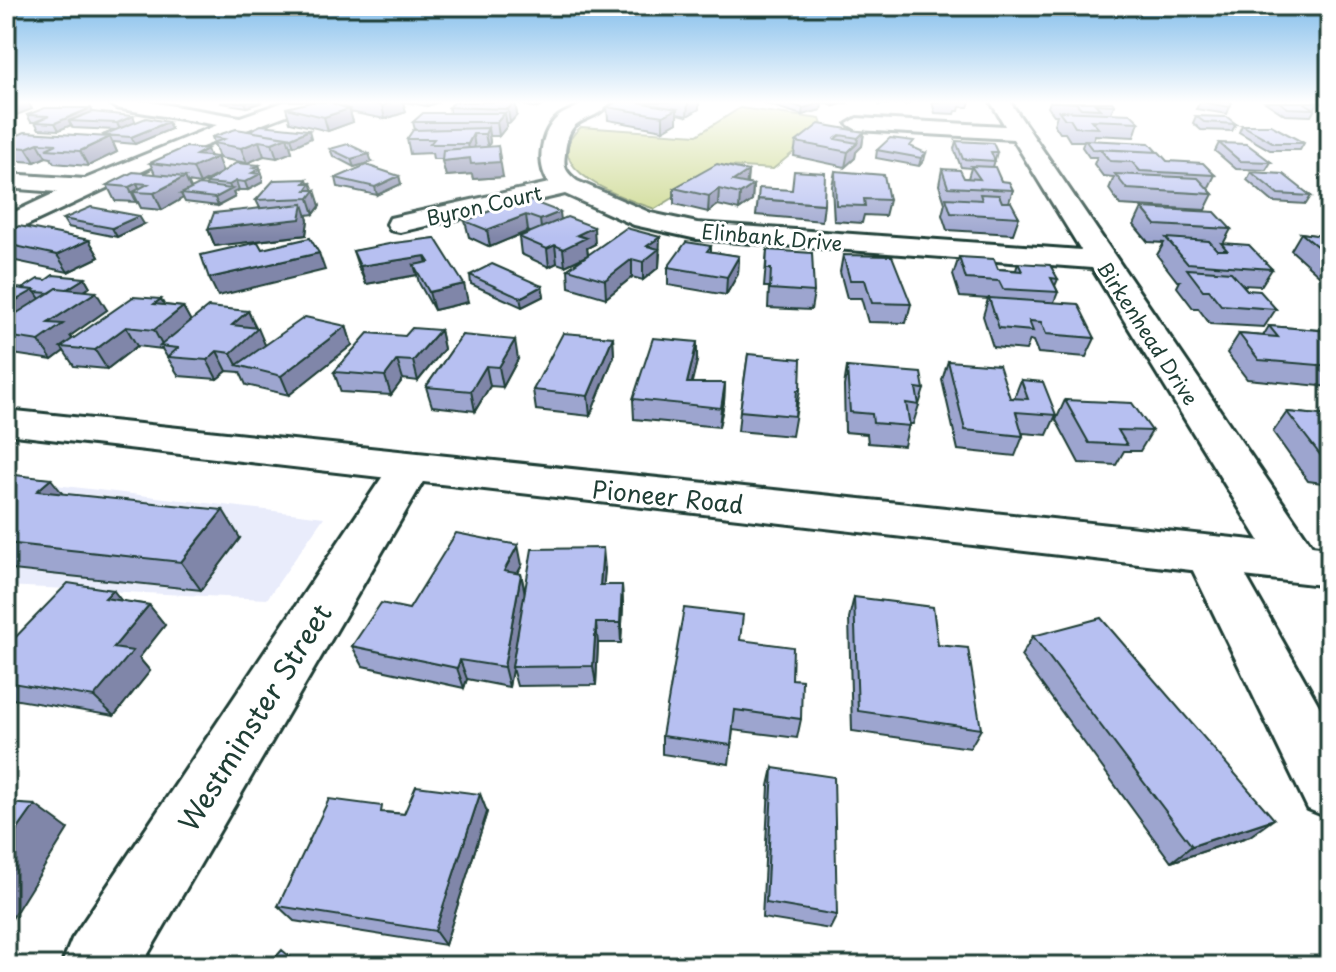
<svg xmlns="http://www.w3.org/2000/svg" width="1336" height="972" viewBox="0 0 1336 972" font-family="'Playpen Sans',sans-serif">
	<rect width="100%" height="100%" fill="#fff"/>
	<filter id="ink" filterUnits="userSpaceOnUse"><feTurbulence type="fractalNoise" baseFrequency=".0125" numOctaves="2"/><feDisplacementMap in="SourceGraphic" scale="16" xChannelSelector="R" yChannelSelector="G"/><feConvolveMatrix kernelMatrix="1 2 1 2 8 2 1 2 1" color-interpolation-filters="sRGB"/></filter>
	<g filter="url(#ink)">
		<path fill="#e9ecfb" d="M 6,479 L 324,517 L 267,599 L 6,586 Z"/>
		<path fill="#c9d689" stroke="#748a5e" stroke-width="2" d="M 740,108 L 820,119 L 823,128 L 773,169 L 726,166 L 655,209 C 628,200 532,168 581,127 L 697,135 Z"/>
		<g fill="none" stroke-linecap="round" stroke-linejoin="round">
			<defs>
				<path id="minor" d="M 107,102 L 150,102 L 240,117 L 284,102 L 312,102 L 310,106 L 160,163 L 6,235 L 6,216 L 57,192 L 6,188 L 6,174 L 85,179 L 217,125 L 116,108 Z
					M 588,102 L 611,102 C 589,128 569,110 565,154 C 563,168 566,172 577,181 L 651,213 L 697,223 L 1081,250 L 1013,139 L 857,130 L 847,124 L 857,118 L 1005,126 L 991,102 L 1010,102 L 1315,550 L 1323,563 L 1315,576 L 1298,582 L 1281,576 L 1092,268 L 697,239 L 634,225 L 565,194 L 400,232 L 390,230 L 387,224 L 390,218 L 549,183 C 536,165 540,132 558,117 C 566,111 578,107 588,102 Z
					M 410,454 L 425,458 L 431,468 L 141,966 L 61,966 L 72,939 L 395,458 Z
					M 1209,536 L 1226,541 L 1330,725 L 1330,818 L 1308,809 L 1185,554 L 1192,541 Z"/>
				<path id="secondary" d="M 6,410 L 1330,548 L 1330,586 L 6,434 Z"/>
			</defs>
			<use href="#minor" stroke="#1f3d34" stroke-width="6"/>
			<use href="#secondary" stroke="#1f3d34" stroke-width="6"/>
			<use href="#minor" fill="#fff" fill-rule="evenodd"/>
			<use href="#secondary" fill="#fff" fill-rule="evenodd"/>
		</g>
		<path fill="#9da5cf" stroke="#1f3d34" stroke-width="2" fill-rule="evenodd" d="M 221,102 L 262,102 L 247,107 L 221,103 Z
			M 334,102 L 403,102 L 406,112 L 385,119 L 350,112 L 353,122 L 328,131 L 290,122 L 286,108 L 334,104 Z
			M 404,102 L 439,102 L 427,106 Z
			M 455,102 L 550,102 L 537,108 L 515,103 L 517,115 L 510,123 L 506,123 L 507,126 L 499,136 L 489,136 L 490,142 L 488,147 L 503,177 L 473,179 L 472,174 L 446,176 L 442,159 L 433,159 L 432,153 L 410,154 L 407,139 L 415,130 L 413,122 L 450,113 L 449,107 Z
			M 617,102 L 699,102 L 699,109 L 687,116 L 677,114 L 677,122 L 663,130 L 608,120 L 607,107 Z
			M 760,102 L 820,102 L 822,103 L 821,110 L 802,115 Z
			M 822,102 L 849,102 L 834,106 Z
			M 877,102 L 911,102 L 910,104 L 879,105 Z
			M 932,102 L 970,102 L 968,107 L 960,107 L 959,111 L 956,111 L 955,114 L 935,113 Z
			M 1050,102 L 1112,102 L 1114,105 L 1111,113 L 1139,122 L 1134,137 L 1095,135 L 1093,140 L 1215,175 L 1208,189 L 1213,194 L 1205,210 L 1120,205 L 1109,189 L 1114,177 L 1103,176 L 1094,164 L 1097,157 L 1089,157 L 1082,147 L 1084,141 L 1070,141 L 1065,133 L 1060,133 L 1054,124 L 1057,115 L 1054,115 L 1048,107 Z
			M 1200,102 L 1232,102 L 1227,114 L 1196,109 Z
			M 1265,102 L 1318,102 L 1315,108 L 1312,108 L 1315,109 L 1311,116 L 1285,115 Z
			M 1320,102 L 1330,102 L 1330,108 Z
			M 92,112 L 136,122 L 168,122 L 171,129 L 135,144 L 113,142 L 117,152 L 88,166 L 54,163 L 51,158 L 46,157 L 35,162 L 6,160 L 6,138 L 105,137 L 103,135 L 116,130 L 73,128 L 71,125 L 59,130 L 39,129 L 35,122 L 31,122 L 27,115 Z
			M 1196,116 L 1236,124 L 1232,131 L 1201,130 L 1193,123 Z
			M 1242,125 L 1304,143 L 1300,150 L 1270,150 L 1239,132 Z
			M 864,132 L 862,146 L 856,152 L 855,158 L 845,167 L 794,156 L 796,142 Z
			M 212,137 L 311,138 L 294,146 L 290,145 L 292,152 L 277,158 L 264,156 L 247,163 L 219,158 Z
			M 956,141 L 997,152 L 993,167 L 1001,181 L 1013,190 L 1009,202 L 1019,217 L 1013,234 L 947,230 L 942,215 L 945,203 L 939,185 L 942,169 L 964,178 L 968,178 L 971,168 L 961,167 L 954,149 Z
			M 1219,143 L 1271,162 L 1266,170 L 1236,169 L 1215,151 Z
			M 913,148 L 924,160 L 919,166 L 876,158 L 877,150 Z
			M 330,149 L 372,162 L 354,167 L 333,156 Z
			M 210,156 L 223,171 L 259,165 L 263,177 L 262,178 L 263,182 L 248,190 L 239,190 L 233,193 L 235,197 L 218,206 L 185,202 L 183,198 L 162,210 L 141,208 L 138,202 L 115,201 L 107,185 L 155,174 L 150,163 ZM 217,175 L 206,183 L 207,186 L 191,189 L 188,182 L 200,184 Z
			M 748,171 L 747,184 L 753,185 L 752,201 L 739,210 L 718,205 L 708,212 L 674,204 L 674,188 Z
			M 835,171 L 889,200 L 885,216 L 864,215 L 862,223 L 834,221 L 832,186 Z
			M 1251,172 L 1311,196 L 1306,204 L 1273,202 L 1247,180 Z
			M 399,176 L 401,184 L 377,195 L 338,187 L 336,178 Z
			M 314,190 L 320,206 L 314,214 L 306,215 L 308,220 L 306,235 L 215,246 L 208,229 L 260,208 L 256,200 Z
			M 523,198 L 561,219 L 595,244 L 587,248 L 588,255 L 660,254 L 659,267 L 643,280 L 632,277 L 606,298 L 569,287 L 568,269 L 587,256 L 565,266 L 557,263 L 549,267 L 521,254 L 519,237 L 530,232 L 528,231 L 490,247 L 469,237 L 465,221 Z
			M 758,199 L 824,204 L 822,221 L 756,215 Z
			M 1142,208 L 1231,229 L 1223,244 L 1272,269 L 1261,286 L 1243,285 L 1247,290 L 1276,309 L 1264,327 L 1210,324 L 1198,308 L 1193,308 L 1177,287 L 1180,281 L 1177,281 L 1157,255 L 1164,243 L 1148,242 L 1134,225 Z
			M 63,219 L 144,224 L 117,237 L 68,227 Z
			M 6,232 L 89,240 L 99,257 L 68,272 L 6,259 Z
			M 1301,233 L 1330,237 L 1330,285 L 1291,250 Z
			M 435,238 L 468,302 L 434,310 L 419,283 L 417,275 L 366,284 L 359,269 L 353,251 Z
			M 711,246 L 711,252 L 739,256 L 738,274 L 726,295 L 668,285 L 668,267 Z
			M 767,250 L 814,292 L 811,310 L 768,308 L 769,287 L 764,287 Z
			M 843,255 L 911,304 L 906,323 L 868,322 L 861,298 L 847,298 L 840,272 Z
			M 959,257 L 998,269 L 1016,270 L 1018,263 L 1058,279 L 1055,286 L 1058,292 L 1054,302 L 1095,338 L 1086,357 L 1038,353 L 1033,341 L 1030,340 L 1026,350 L 993,347 L 983,316 L 988,299 L 960,297 L 953,275 Z
			M 470,275 L 542,286 L 544,296 L 522,307 L 471,284 Z
			M 85,278 L 90,287 L 85,291 L 107,310 L 70,336 L 72,339 L 164,305 L 183,307 L 191,322 L 248,311 L 265,345 L 346,326 L 352,345 L 289,395 L 246,385 L 240,372 L 227,371 L 217,379 L 179,376 L 162,349 L 137,346 L 107,369 L 74,366 L 64,351 L 52,360 L 6,353 L 6,287 L 22,289 L 46,280 Z
			M 1269,326 L 1330,331 L 1330,387 L 1247,379 L 1227,353 L 1239,334 L 1263,336 Z
			M 440,330 L 444,349 L 418,381 L 403,379 L 391,395 L 341,392 L 334,372 L 405,336 Z
			M 462,335 L 518,359 L 503,387 L 490,386 L 475,411 L 432,406 L 426,387 Z
			M 613,337 L 614,356 L 590,416 L 536,410 L 533,390 Z
			M 748,354 L 800,390 L 792,436 L 738,431 L 740,411 Z
			M 697,361 L 691,383 L 725,383 L 724,402 L 719,427 L 634,419 L 633,399 Z
			M 948,361 L 1010,398 L 1014,398 L 1021,380 L 1056,415 L 1047,435 L 1023,433 L 1023,436 L 1015,456 L 958,450 L 942,380 Z
			M 847,367 L 924,389 L 913,424 L 909,424 L 904,446 L 868,443 L 867,434 L 845,432 L 844,386 Z
			M 1065,400 L 1152,431 L 1140,451 L 1124,451 L 1116,465 L 1079,463 L 1056,420 Z
			M 1287,412 L 1330,416 L 1330,484 L 1308,481 L 1273,432 Z
			M 6,474 L 63,494 L 240,538 L 201,590 L 13,570 L 6,577 Z
			M 522,565 L 518,573 L 521,574 L 525,592 L 605,569 L 603,585 L 622,585 L 623,605 L 621,643 L 598,643 L 596,685 L 517,686 L 512,668 L 509,687 L 467,679 L 464,688 L 363,666 L 352,646 L 409,609 Z
			M 113,590 L 121,601 L 149,605 L 165,625 L 139,658 L 150,671 L 114,716 L 6,698 L 6,647 Z
			M 854,597 L 938,645 L 981,729 L 970,748 L 852,731 L 849,618 Z
			M 1033,636 L 1250,836 L 1171,862 L 1021,656 Z
			M 740,640 L 792,679 L 801,719 L 797,738 L 733,730 L 729,764 L 662,754 L 662,736 Z
			M 773,768 L 837,915 L 830,929 L 762,918 L 769,786 Z
			M 480,794 L 487,812 L 445,945 L 294,921 L 278,906 L 386,812 L 404,814 Z"/>
		<path fill="#8086a9" stroke="#1f3d34" stroke-width="2" d="M 6,102 L 28,102 L 32,109 L 6,119 Z
			M 245,102 L 262,102 L 247,107 Z
			M 378,102 L 403,102 L 406,112 L 385,119 L 382,106 Z
			M 426,102 L 439,102 L 427,106 Z
			M 515,102 L 517,115 L 510,123 L 508,109 Z
			M 536,102 L 550,102 L 537,108 Z
			M 688,102 L 699,102 L 699,109 L 687,116 Z
			M 835,102 L 849,102 L 834,106 Z
			M 822,103 L 821,110 L 802,115 L 803,108 Z
			M 91,108 L 94,115 L 69,121 L 71,125 L 59,130 L 55,123 Z
			M 349,109 L 353,122 L 328,131 L 324,117 Z
			M 677,109 L 677,122 L 663,130 L 663,116 Z
			M 505,113 L 507,126 L 499,136 L 497,122 Z
			M 133,116 L 136,123 L 120,130 L 117,123 Z
			M 168,122 L 171,129 L 135,144 L 131,137 Z
			M 488,128 L 490,142 L 488,148 L 485,134 Z
			M 309,130 L 311,138 L 294,146 L 291,138 Z
			M 864,132 L 862,146 L 856,152 L 855,158 L 845,167 L 848,152 L 857,144 L 858,138 Z
			M 473,134 L 475,149 L 471,158 L 468,144 Z
			M 110,137 L 117,152 L 88,166 L 80,151 Z
			M 287,137 L 292,152 L 277,158 L 272,143 Z
			M 259,141 L 264,156 L 247,163 L 241,148 Z
			M 38,143 L 46,157 L 35,162 L 26,148 Z
			M 498,146 L 503,177 L 473,179 L 472,174 L 446,176 L 442,161 L 470,158 Z
			M 207,149 L 211,160 L 217,157 L 223,172 L 200,184 L 193,168 L 196,155 Z
			M 926,153 L 924,160 L 919,166 L 921,158 Z
			M 369,154 L 372,162 L 354,167 L 351,159 Z
			M 259,165 L 263,177 L 262,178 L 263,182 L 248,190 L 245,182 L 253,168 Z
			M 748,171 L 746,187 L 733,181 Z
			M 399,176 L 401,184 L 377,195 L 375,187 Z
			M 185,177 L 192,192 L 181,194 L 183,198 L 162,210 L 154,193 Z
			M 307,179 L 309,185 L 311,183 L 314,191 L 315,190 L 320,206 L 314,214 L 304,183 Z
			M 236,181 L 239,190 L 233,193 L 235,197 L 218,206 L 215,198 L 231,189 L 229,185 Z
			M 137,183 L 141,192 L 133,192 L 138,202 L 137,203 L 129,187 Z
			M 753,185 L 752,201 L 739,210 L 740,194 Z
			M 719,189 L 718,205 L 708,212 L 709,196 Z
			M 303,204 L 308,220 L 306,235 L 215,246 L 208,229 Z
			M 560,212 L 562,229 L 542,237 L 540,220 Z
			M 526,215 L 528,231 L 490,247 L 487,230 Z
			M 139,216 L 144,224 L 117,237 L 112,228 Z
			M 594,227 L 595,244 L 587,248 L 588,255 L 565,266 L 563,249 L 577,235 Z
			M 660,237 L 659,267 L 643,280 L 643,262 L 647,246 Z
			M 89,240 L 99,257 L 68,272 L 57,255 Z
			M 555,245 L 557,263 L 549,267 L 547,249 Z
			M 319,253 L 325,270 L 218,296 L 209,278 Z
			M 425,256 L 430,273 L 414,265 L 417,275 L 366,284 L 360,266 Z
			M 739,256 L 738,274 L 726,295 L 727,277 Z
			M 632,259 L 632,277 L 606,298 L 605,280 Z
			M 85,278 L 90,287 L 66,303 L 60,294 Z
			M 464,284 L 468,302 L 434,310 L 429,292 Z
			M 542,286 L 544,296 L 522,307 L 520,298 Z
			M 34,290 L 46,308 L 6,333 L 6,306 Z
			M 96,292 L 107,310 L 70,336 L 75,343 L 61,347 L 64,351 L 52,360 L 39,341 L 48,323 Z
			M 161,299 L 171,317 L 183,307 L 193,325 L 163,347 L 154,330 L 154,304 Z
			M 248,311 L 256,329 L 258,328 L 266,347 L 237,365 L 231,353 L 232,325 Z
			M 346,326 L 352,345 L 289,395 L 281,376 Z
			M 126,327 L 137,346 L 107,369 L 95,350 Z
			M 440,330 L 444,349 L 418,381 L 413,361 Z
			M 613,337 L 614,356 L 590,416 L 588,396 Z
			M 515,340 L 518,359 L 503,387 L 499,367 Z
			M 697,342 L 697,361 L 687,403 L 687,383 Z
			M 217,351 L 227,371 L 217,379 L 207,360 Z
			M 397,360 L 403,379 L 391,395 L 385,376 Z
			M 486,366 L 490,386 L 475,411 L 471,391 Z
			M 725,383 L 724,402 L 719,427 L 721,408 Z
			M 51,479 L 74,508 L 37,491 Z
			M 223,510 L 240,538 L 201,590 L 181,562 Z
			M 518,545 L 522,565 L 508,591 L 504,571 Z
			M 603,548 L 605,569 L 602,605 L 600,585 Z
			M 6,562 L 13,570 L 6,577 Z
			M 521,574 L 525,594 L 509,687 L 504,667 Z
			M 622,585 L 623,605 L 621,643 L 620,623 Z
			M 113,590 L 129,610 L 105,598 Z
			M 149,605 L 165,625 L 139,658 L 150,671 L 114,716 L 94,697 L 113,648 Z
			M 596,623 L 598,643 L 596,685 L 593,666 Z
			M 460,660 L 467,679 L 464,688 L 457,668 Z
			M 480,794 L 487,812 L 445,945 L 435,931 Z
			M 35,805 L 68,829 L 6,928 L 6,846 Z
			M 1274,819 L 1250,836 L 1171,862 L 1192,846 Z"/>
		<path fill="#b7c0f1" stroke="#1f3d34" stroke-width="2" d="M 311,102 L 329,102 L 349,109 L 324,117 L 286,108 Z
			M 363,102 L 393,102 L 382,106 Z
			M 455,102 L 515,102 L 508,109 L 449,107 Z
			M 617,102 L 637,102 L 677,109 L 663,116 L 607,107 Z
			M 783,102 L 820,102 L 822,103 L 803,108 Z
			M 1061,102 L 1112,102 L 1114,105 L 1095,104 L 1100,109 L 1081,108 L 1076,103 Z
			M 1200,102 L 1232,102 L 1230,107 Z
			M 1279,102 L 1303,102 L 1315,109 L 1288,108 Z
			M 45,108 L 91,108 L 55,123 L 35,122 L 49,116 L 27,115 Z
			M 1059,111 L 1131,114 L 1139,122 L 1091,120 L 1098,128 L 1075,127 L 1070,119 L 1065,119 Z
			M 92,112 L 133,116 L 117,123 L 69,121 Z
			M 423,113 L 505,113 L 497,122 L 413,122 Z
			M 1196,116 L 1227,117 L 1236,124 L 1204,122 Z
			M 146,118 L 168,122 L 131,137 L 103,135 Z
			M 819,124 L 864,132 L 858,138 L 840,135 L 835,139 L 857,143 L 848,152 L 796,142 Z
			M 261,125 L 309,130 L 291,138 L 248,131 Z
			M 1242,125 L 1271,125 L 1304,143 L 1274,143 Z
			M 488,128 L 485,134 L 473,134 L 468,144 L 430,144 L 434,139 L 407,139 L 413,130 Z
			M 236,129 L 287,137 L 272,143 L 259,141 L 241,148 L 213,143 L 224,139 L 212,137 Z
			M 25,132 L 110,137 L 80,151 L 46,149 L 57,144 L 38,143 L 26,148 L 6,146 L 6,140 Z
			M 890,138 L 914,141 L 910,146 L 926,153 L 921,158 L 877,150 Z
			M 1085,140 L 1149,143 L 1157,152 L 1092,149 Z
			M 956,141 L 993,143 L 997,152 L 991,152 L 995,161 L 963,159 Z
			M 1219,143 L 1247,144 L 1271,162 L 1240,161 Z
			M 348,144 L 369,154 L 351,159 L 330,149 Z
			M 498,146 L 500,162 L 471,164 L 470,158 L 442,161 L 443,150 Z
			M 186,147 L 207,149 L 196,155 L 217,157 L 193,168 L 150,163 Z
			M 1100,149 L 1159,152 L 1167,161 L 1203,163 L 1215,175 L 1140,171 L 1132,162 L 1110,161 Z
			M 236,163 L 259,165 L 253,168 L 260,169 L 252,173 L 260,174 L 245,182 L 236,181 L 229,185 L 206,183 Z
			M 717,164 L 748,171 L 733,181 L 753,185 L 740,194 L 719,189 L 709,196 L 674,188 Z
			M 366,165 L 399,176 L 375,187 L 336,178 Z
			M 971,166 L 995,167 L 1001,181 L 1009,182 L 1013,190 L 948,187 L 942,169 L 960,170 L 964,178 L 980,179 Z
			M 794,171 L 825,173 L 824,204 L 758,199 L 759,188 L 792,190 Z
			M 835,171 L 884,175 L 889,200 L 864,199 L 865,206 L 836,205 Z
			M 133,172 L 185,177 L 154,193 L 133,192 L 148,184 L 137,183 L 129,187 L 107,185 Z
			M 1251,172 L 1283,174 L 1311,196 L 1278,194 Z
			M 1115,174 L 1198,178 L 1213,194 L 1127,189 Z
			M 307,179 L 304,183 L 311,183 L 306,190 L 315,190 L 309,198 L 256,200 L 274,180 Z
			M 199,185 L 232,189 L 215,198 L 181,194 Z
			M 980,194 L 999,195 L 1002,202 L 1011,202 L 1019,217 L 951,213 L 946,198 L 982,200 Z
			M 523,198 L 560,212 L 540,220 L 526,215 L 487,230 L 465,221 Z
			M 303,204 L 300,219 L 208,229 L 214,213 Z
			M 91,207 L 139,216 L 112,228 L 63,219 Z
			M 1142,208 L 1215,212 L 1231,229 L 1156,225 Z
			M 567,217 L 594,227 L 577,235 L 586,238 L 563,249 L 555,245 L 547,249 L 519,237 Z
			M 19,226 L 89,240 L 57,255 L 6,244 L 6,232 Z
			M 626,228 L 660,237 L 647,246 L 659,249 L 643,262 L 632,259 L 605,280 L 568,269 Z
			M 1301,233 L 1330,237 L 1330,257 Z
			M 310,238 L 319,253 L 209,278 L 201,255 L 258,242 L 262,249 Z
			M 435,238 L 464,284 L 429,292 L 414,265 L 429,262 L 425,256 L 360,266 L 353,251 L 394,243 Z
			M 1166,238 L 1209,241 L 1217,250 L 1227,250 L 1221,243 L 1249,245 L 1272,269 L 1187,263 Z
			M 686,242 L 711,246 L 707,251 L 739,256 L 727,277 L 668,267 Z
			M 767,250 L 812,253 L 814,292 L 770,289 L 771,269 L 766,269 Z
			M 843,255 L 892,256 L 911,304 L 872,303 L 865,280 L 850,280 Z
			M 959,257 L 994,259 L 998,269 L 1022,271 L 1018,263 L 1050,265 L 1058,279 L 1051,278 L 1058,292 L 1003,289 L 999,281 L 966,279 Z
			M 492,264 L 542,286 L 520,298 L 470,275 Z
			M 1187,269 L 1231,272 L 1247,290 L 1260,291 L 1276,309 L 1221,305 L 1209,290 L 1203,290 Z
			M 53,275 L 85,278 L 67,289 L 57,288 L 50,293 L 35,292 L 34,290 L 22,289 L 38,279 L 46,280 Z
			M 6,287 L 34,290 L 6,306 Z
			M 57,288 L 96,292 L 48,323 L 63,324 L 39,341 L 6,336 L 6,320 Z
			M 133,297 L 161,299 L 154,304 L 183,307 L 154,330 L 126,327 L 95,350 L 61,347 Z
			M 989,298 L 1078,304 L 1095,338 L 1046,334 L 1041,322 L 1029,321 L 1033,331 L 999,328 Z
			M 208,307 L 248,311 L 232,325 L 258,328 L 231,353 L 217,351 L 207,360 L 168,357 L 178,348 L 160,346 Z
			M 305,317 L 346,326 L 281,376 L 237,365 Z
			M 1269,326 L 1330,331 L 1330,366 L 1259,360 L 1239,334 L 1278,337 Z
			M 412,328 L 440,330 L 413,361 L 397,360 L 385,376 L 334,372 L 368,333 L 405,336 Z
			M 563,333 L 613,337 L 588,396 L 533,390 Z
			M 462,335 L 515,340 L 499,367 L 486,366 L 471,391 L 426,387 Z
			M 653,338 L 697,342 L 687,383 L 725,383 L 721,408 L 633,399 Z
			M 748,354 L 801,359 L 800,390 L 797,390 L 795,416 L 740,411 Z
			M 948,361 L 999,365 L 1010,398 L 1028,399 L 1021,380 L 1043,382 L 1056,415 L 1016,412 L 1023,436 L 965,430 Z
			M 847,367 L 921,373 L 924,389 L 916,388 L 919,405 L 906,403 L 910,426 L 873,423 L 872,414 L 850,412 Z
			M 1065,400 L 1132,403 L 1152,431 L 1118,430 L 1127,445 L 1089,443 Z
			M 1287,412 L 1330,416 L 1330,462 L 1325,461 Z
			M 6,474 L 51,479 L 37,491 L 223,510 L 181,562 L 6,543 Z
			M 456,533 L 518,545 L 504,571 L 521,574 L 504,667 L 460,660 L 457,668 L 352,646 L 381,603 L 409,609 Z
			M 603,548 L 600,585 L 622,585 L 620,623 L 596,623 L 593,666 L 512,667 L 532,549 Z
			M 68,583 L 113,590 L 105,598 L 149,605 L 113,648 L 133,651 L 94,697 L 6,682 L 6,647 Z
			M 854,597 L 933,607 L 938,645 L 968,648 L 981,729 L 858,711 Z
			M 684,608 L 743,615 L 740,640 L 793,647 L 792,679 L 802,680 L 801,719 L 735,710 L 731,745 L 662,736 Z
			M 1101,618 L 1274,819 L 1192,846 L 1033,636 Z
			M 773,768 L 834,777 L 837,915 L 766,903 Z
			M 416,786 L 480,794 L 435,931 L 278,906 L 329,799 L 382,806 L 381,812 L 404,814 Z
			M 6,803 L 35,805 L 6,846 Z
			M 282,950 L 301,966 L 268,966 Z"/>
	</g>
	<linearGradient id="sky" x2="0" y2="1"><stop stop-color="#84beeb"/><stop offset="0.43" stop-color="#fff"/><stop offset="1" stop-color="#fff" stop-opacity="0"/></linearGradient>
	<rect width="1336" height="238" fill="url(#sky)"/>
	<g text-anchor="middle" dominant-baseline="central" stroke-width="6" stroke-linejoin="round" paint-order="stroke">
		<g font-size="20" fill="#1f3d34" stroke="#fff">
			<text transform="translate(484 205) rotate(-13)">Byron Court</text>
			<text transform="translate(772 237) rotate(5)">Elinbank Drive</text>
			<text transform="translate(1148 333) rotate(57)">Birkenhead Drive</text>
		</g>
		<g font-size="24" fill="#1f3d34" stroke="#fff">
			<text transform="translate(668 496) rotate(6)">Pioneer Road</text>
		</g>
		<g font-size="28" fill="#1f3d34" stroke="#fff">
			<text transform="translate(254 717) rotate(-58)">Westminster Street</text>
		</g>
	</g>
	<rect width="1336" height="972" fill="none" stroke="#fff" stroke-width="32"/>
	<rect x="16" y="16" width="1304" height="940" fill="none" stroke="#1f3d34" stroke-width="3" filter="url(#ink)"/>
</svg>
